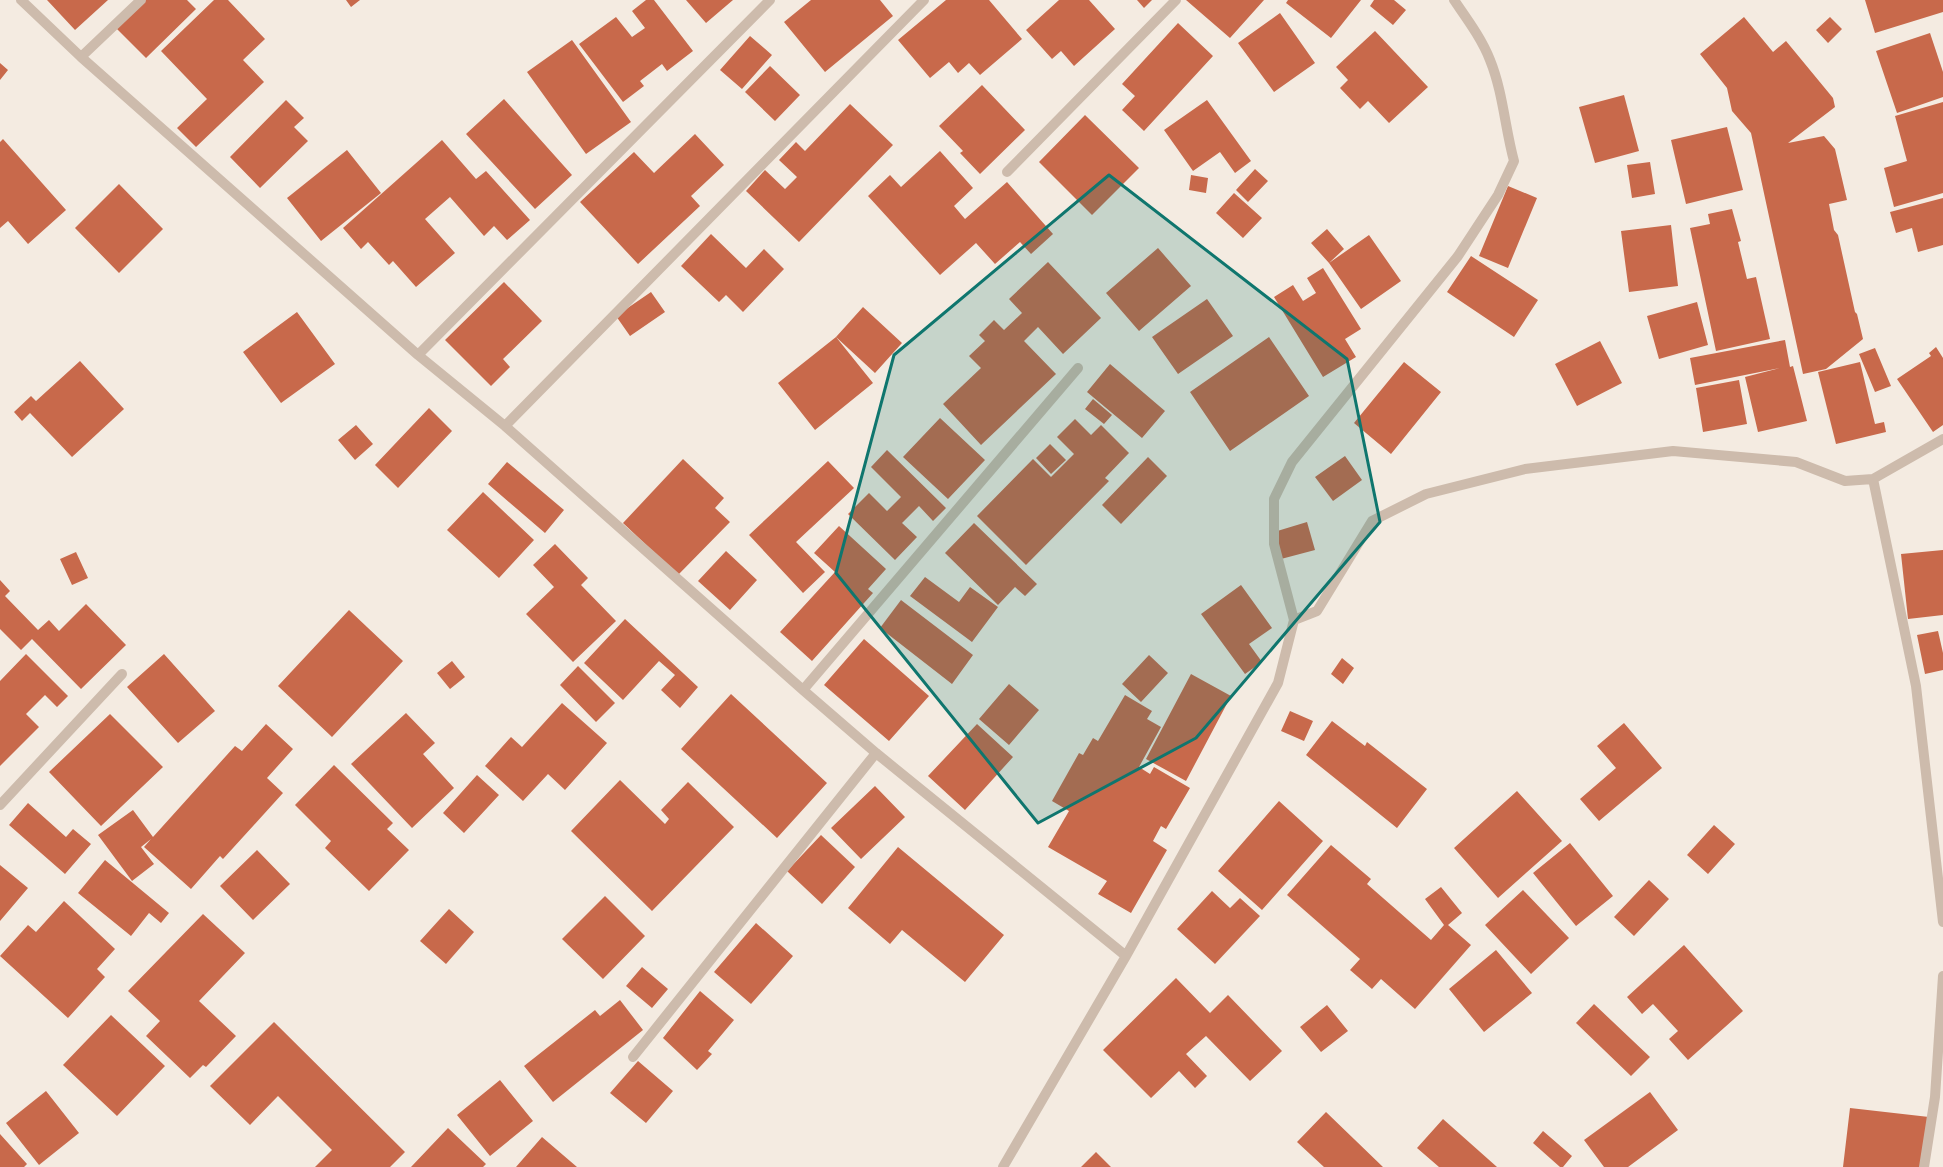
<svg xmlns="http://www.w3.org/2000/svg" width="1943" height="1167" viewBox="0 0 1943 1167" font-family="Helvetica,sans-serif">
	<rect width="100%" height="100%" fill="#f4ebe1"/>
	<path fill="#c8694b" d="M 47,0 L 108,0 L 75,30 Z
		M 144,0 L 187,0 L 196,9 L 146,58 L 116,28 Z
		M 214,0 L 228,0 L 265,39 L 243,60 L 264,82 L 196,147 L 177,128 L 207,99 L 161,51 Z
		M 346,0 L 360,0 L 351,7 Z
		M 646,0 L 654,0 L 693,51 L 667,71 L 662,64 L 640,81 L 644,86 L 623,102 L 579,44 L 616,17 L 632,37 L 645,28 L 632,11 Z
		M 686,0 L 733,0 L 706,23 Z
		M 811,0 L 880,0 L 893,16 L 825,72 L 784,22 Z
		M 946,0 L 989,0 L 1022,39 L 980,75 L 969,63 L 958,73 L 949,62 L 930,78 L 898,40 Z
		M 1059,0 L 1089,0 L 1115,29 L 1074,66 L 1061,51 L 1052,59 L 1026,30 Z
		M 1137,0 L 1152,0 L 1144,8 Z
		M 1186,0 L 1264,0 L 1230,38 Z
		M 1288,0 L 1361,0 L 1331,38 L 1286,3 Z
		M 1374,0 L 1394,0 L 1406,10 L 1393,25 L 1370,6 Z
		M 1865,0 L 1943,0 L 1943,12 L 1875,33 Z
		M 1280,13 L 1315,63 L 1274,92 L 1238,43 Z
		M 1744,17 L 1773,52 L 1786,41 L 1833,98 L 1835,107 L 1788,143 L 1824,136 L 1835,149 L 1847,200 L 1829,204 L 1834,230 L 1838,235 L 1855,312 L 1857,314 L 1863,339 L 1826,369 L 1803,374 L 1751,133 L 1732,111 L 1727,88 L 1700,54 Z
		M 1830,17 L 1842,29 L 1828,43 L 1816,30 Z
		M 1178,23 L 1213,56 L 1144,131 L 1122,110 L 1135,96 L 1122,84 Z
		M 1375,31 L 1428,87 L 1389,123 L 1368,101 L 1360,109 L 1340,88 L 1348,80 L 1336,67 Z
		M 1930,33 L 1943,72 L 1943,97 L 1897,113 L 1876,51 Z
		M 750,36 L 772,55 L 742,89 L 720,70 Z
		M 572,40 L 631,122 L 586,154 L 527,72 Z
		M 0,63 L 8,70 L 0,80 Z
		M 770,66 L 800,95 L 775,121 L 745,92 Z
		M 982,85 L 1025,130 L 980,174 L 960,153 L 963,151 L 939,126 Z
		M 1624,95 L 1639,151 L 1595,163 L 1579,107 Z
		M 504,99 L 572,175 L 535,209 L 466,134 Z
		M 286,100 L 304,118 L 294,127 L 308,141 L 260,188 L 230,157 Z
		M 1207,100 L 1251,161 L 1235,173 L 1220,152 L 1193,171 L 1164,130 Z
		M 1943,102 L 1943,193 L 1894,207 L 1884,168 L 1907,161 L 1895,116 Z
		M 850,104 L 893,145 L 799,242 L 746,191 L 765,170 L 785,189 L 797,177 L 779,160 L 796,142 L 805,151 Z
		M 1085,115 L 1139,168 L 1092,215 L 1039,162 Z
		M 1727,127 L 1743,190 L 1686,204 L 1671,140 Z
		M 695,134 L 724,165 L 691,196 L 700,206 L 638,264 L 580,202 L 634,152 L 654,173 Z
		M 3,139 L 66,210 L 28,244 L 8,221 L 0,228 L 0,142 Z
		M 442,140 L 476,179 L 486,171 L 530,220 L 507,240 L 494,226 L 484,236 L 450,197 L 425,219 L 455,253 L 416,287 L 393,261 L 389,265 L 368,242 L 361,249 L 343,228 Z
		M 347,150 L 381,193 L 321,241 L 287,198 Z
		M 940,151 L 973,188 L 954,206 L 965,219 L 1007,182 L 1053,234 L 1031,254 L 1020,242 L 995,264 L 976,243 L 940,275 L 868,196 L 890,175 L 901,187 Z
		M 1650,162 L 1655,194 L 1632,198 L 1627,165 Z
		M 1255,169 L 1268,181 L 1248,202 L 1236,190 Z
		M 1191,175 L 1208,178 L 1206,193 L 1189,190 Z
		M 119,184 L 163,229 L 119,273 L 75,228 Z
		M 1508,186 L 1537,198 L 1508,268 L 1479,256 Z
		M 1234,193 L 1262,218 L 1243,238 L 1216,213 Z
		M 1943,198 L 1943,245 L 1918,252 L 1912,228 L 1896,233 L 1890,212 Z
		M 1732,209 L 1741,241 L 1738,242 L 1747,279 L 1756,277 L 1770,339 L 1716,351 L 1690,228 L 1710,224 L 1708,214 Z
		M 1671,225 L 1678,286 L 1629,292 L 1621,231 Z
		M 1327,229 L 1344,249 L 1329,263 L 1311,243 Z
		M 711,234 L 746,268 L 764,249 L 784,269 L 743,312 L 726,295 L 719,302 L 681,266 Z
		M 1369,235 L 1401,281 L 1361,309 L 1329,263 Z
		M 1158,248 L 1191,286 L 1139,331 L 1106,293 Z
		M 1471,256 L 1538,300 L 1514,337 L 1447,292 Z
		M 1048,262 L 1101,318 L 1063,354 L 1038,327 L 1024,341 L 1056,374 L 981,445 L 943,404 L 981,368 L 969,356 L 985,341 L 979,335 L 994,320 L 1004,330 L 1022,313 L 1009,299 Z
		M 1323,268 L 1361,329 L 1345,339 L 1356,357 L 1323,377 L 1274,297 L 1293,285 L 1303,301 L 1316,293 L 1307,278 Z
		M 504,282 L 542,321 L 503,359 L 510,367 L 491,386 L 445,340 Z
		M 651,292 L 665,312 L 630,336 L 616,316 Z
		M 1207,299 L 1233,336 L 1178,374 L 1152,337 Z
		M 1697,302 L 1708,345 L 1659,359 L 1647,316 Z
		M 863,307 L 902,343 L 875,373 L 836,337 L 873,383 L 815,430 L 778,383 L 836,337 Z
		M 297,312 L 335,364 L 281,403 L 243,352 Z
		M 1269,337 L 1309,396 L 1230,451 L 1190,392 Z
		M 1785,340 L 1790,367 L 1793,366 L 1807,421 L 1758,432 L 1745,377 L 1780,368 L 1695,385 L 1690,358 Z
		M 1600,341 L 1622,383 L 1577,406 L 1555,364 Z
		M 1936,347 L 1943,358 L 1943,425 L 1933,432 L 1897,379 L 1931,356 L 1929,353 Z
		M 1875,348 L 1891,386 L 1875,392 L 1859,354 Z
		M 80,361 L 124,409 L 72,457 L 30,413 L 22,421 L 14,412 L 31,396 L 36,401 Z
		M 1404,362 L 1441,392 L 1391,454 L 1354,423 Z
		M 1860,362 L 1875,424 L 1884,422 L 1886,432 L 1836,444 L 1818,372 Z
		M 1110,364 L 1165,411 L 1142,438 L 1087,392 Z
		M 1739,380 L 1747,424 L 1703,432 L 1696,388 Z
		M 1093,399 L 1112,415 L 1104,424 L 1085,409 Z
		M 429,408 L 452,431 L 398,488 L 375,465 Z
		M 940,418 L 985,460 L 948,499 L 903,457 Z
		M 1075,419 L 1091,435 L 1101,425 L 1129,453 L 1105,478 L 1109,481 L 1026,565 L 977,516 L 1033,459 L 1051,477 L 1074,454 L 1057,437 Z
		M 356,425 L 373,444 L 355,460 L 338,440 Z
		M 1050,444 L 1066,460 L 1051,474 L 1036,458 Z
		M 887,450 L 946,508 L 933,521 L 919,506 L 902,523 L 917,537 L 895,560 L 848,514 L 869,493 L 887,511 L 901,497 L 871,467 Z
		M 1345,456 L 1362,480 L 1333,501 L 1315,477 Z
		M 1148,457 L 1167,476 L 1121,524 L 1102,505 Z
		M 683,459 L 724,498 L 715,508 L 730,522 L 678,575 L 623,523 Z
		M 828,461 L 854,488 L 796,542 L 825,572 L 803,593 L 749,535 Z
		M 507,462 L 564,510 L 545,533 L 488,484 Z
		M 483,492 L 534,540 L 499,578 L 447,530 Z
		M 1307,522 L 1315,550 L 1281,559 L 1274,532 Z
		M 974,523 L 1037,584 L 1025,596 L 1015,587 L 998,605 L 945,553 Z
		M 839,526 L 886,569 L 868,589 L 873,593 L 812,661 L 780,632 L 835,572 L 814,553 Z
		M 555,544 L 588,578 L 581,585 L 616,621 L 573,662 L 526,614 L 554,587 L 533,565 Z
		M 1943,550 L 1943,615 L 1908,619 L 1901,554 Z
		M 726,551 L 757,580 L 730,610 L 698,581 Z
		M 76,552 L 88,578 L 72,585 L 60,559 Z
		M 925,577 L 959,602 L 970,587 L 998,607 L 972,642 L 910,596 Z
		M 0,580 L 10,591 L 5,596 L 38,630 L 49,620 L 59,631 L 86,604 L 126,645 L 81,689 L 32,639 L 21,650 L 0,629 Z
		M 1241,585 L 1272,628 L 1249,644 L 1262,662 L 1245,674 L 1201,614 Z
		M 901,600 L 973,655 L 952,684 L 880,628 Z
		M 349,610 L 403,661 L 332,737 L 278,686 Z
		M 625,619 L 698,687 L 680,708 L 661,690 L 675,675 L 659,661 L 623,700 L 584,663 Z
		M 1938,631 L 1943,653 L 1943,670 L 1925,674 L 1917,635 Z
		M 864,639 L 929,696 L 889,741 L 824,685 Z
		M 26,654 L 68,696 L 57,707 L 45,695 L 26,714 L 39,727 L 0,766 L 0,681 Z
		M 164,654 L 215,711 L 178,743 L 127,687 Z
		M 1149,655 L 1168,673 L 1141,702 L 1122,684 Z
		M 1342,658 L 1354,668 L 1343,684 L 1331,674 Z
		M 452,661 L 465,677 L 450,689 L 437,673 Z
		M 578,666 L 615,703 L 596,722 L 560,685 Z
		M 1191,674 L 1231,696 L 1186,781 L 1146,759 Z
		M 1009,684 L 1039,710 L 1009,745 L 979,719 Z
		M 731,694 L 827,783 L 777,838 L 681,749 Z
		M 1125,695 L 1152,711 L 1147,719 L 1161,727 L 1139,767 L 1150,774 L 1154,767 L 1190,788 L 1166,829 L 1161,826 L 1153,841 L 1167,850 L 1131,913 L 1098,894 L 1107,881 L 1048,847 L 1069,811 L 1052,801 L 1079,753 L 1083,755 L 1093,738 L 1098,741 Z
		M 562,703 L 607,743 L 565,790 L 548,774 L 523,801 L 485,766 L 511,737 L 522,747 Z
		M 1290,711 L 1313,721 L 1304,741 L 1281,731 Z
		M 406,713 L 435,743 L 423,754 L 454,788 L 412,828 L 351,764 Z
		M 110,714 L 163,767 L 101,826 L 49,772 Z
		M 1332,721 L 1365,746 L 1367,742 L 1427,789 L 1397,828 L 1306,755 Z
		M 1624,723 L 1662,768 L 1599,821 L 1580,799 L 1616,768 L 1597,746 Z
		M 266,724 L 293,749 L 267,778 L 283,793 L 223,859 L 220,856 L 191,889 L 144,847 L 151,839 L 141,847 L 154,864 L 132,881 L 98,835 L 133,810 L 153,837 L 235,746 L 242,751 Z
		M 977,724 L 1013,757 L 965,810 L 928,776 Z
		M 334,765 L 393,823 L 387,829 L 409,850 L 369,891 L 325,848 L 331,841 L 295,805 Z
		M 477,775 L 499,795 L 464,833 L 443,813 Z
		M 620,780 L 665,824 L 669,819 L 661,810 L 688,782 L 734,827 L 652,911 L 571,831 Z
		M 875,786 L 905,817 L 861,859 L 831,828 Z
		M 1517,791 L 1562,841 L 1498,898 L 1454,848 Z
		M 1279,801 L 1323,841 L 1262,910 L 1218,871 Z
		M 28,803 L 66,837 L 73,829 L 91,844 L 65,874 L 9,825 Z
		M 1714,825 L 1735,844 L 1708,874 L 1687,855 Z
		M 821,835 L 855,867 L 822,904 L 787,871 Z
		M 1570,843 L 1613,896 L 1576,926 L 1533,873 Z
		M 1331,845 L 1371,879 L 1367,884 L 1431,940 L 1444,925 L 1425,899 L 1441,887 L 1462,913 L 1448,925 L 1471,945 L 1415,1009 L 1381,979 L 1372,989 L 1350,970 L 1360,959 L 1287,895 Z
		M 898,847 L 1004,935 L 965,982 L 902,930 L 890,944 L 848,908 Z
		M 257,850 L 290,884 L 253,920 L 220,886 Z
		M 105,860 L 169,913 L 161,923 L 149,913 L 131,936 L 78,893 Z
		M 0,865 L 28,888 L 0,921 Z
		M 1649,880 L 1669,899 L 1634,936 L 1614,917 Z
		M 1523,890 L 1569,938 L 1531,974 L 1485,925 Z
		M 1212,891 L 1230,908 L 1240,898 L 1260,916 L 1215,964 L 1177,929 Z
		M 605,896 L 645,936 L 603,979 L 562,939 Z
		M 64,901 L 115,949 L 97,969 L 105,977 L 68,1018 L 0,956 L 28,925 L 36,932 Z
		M 449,909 L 474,932 L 446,964 L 420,941 Z
		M 203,914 L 245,953 L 199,1001 L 236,1036 L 206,1067 L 203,1065 L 190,1078 L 146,1036 L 160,1021 L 128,991 Z
		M 756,923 L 793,956 L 751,1004 L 714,972 Z
		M 1684,945 L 1743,1011 L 1688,1060 L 1669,1039 L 1678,1031 L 1653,1004 L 1642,1014 L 1627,997 Z
		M 1496,950 L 1532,993 L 1484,1032 L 1449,989 Z
		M 642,967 L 668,989 L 652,1008 L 626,986 Z
		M 1176,978 L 1210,1013 L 1228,995 L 1282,1051 L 1250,1081 L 1206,1036 L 1186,1054 L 1207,1076 L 1195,1088 L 1179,1071 L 1151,1098 L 1103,1050 Z
		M 700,991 L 734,1020 L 708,1051 L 712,1054 L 697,1070 L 663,1038 Z
		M 620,1000 L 643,1030 L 553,1102 L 524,1066 L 595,1010 L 600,1016 Z
		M 1594,1004 L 1650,1057 L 1631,1076 L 1576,1023 Z
		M 1327,1005 L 1348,1031 L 1321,1052 L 1300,1027 Z
		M 111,1015 L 165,1066 L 117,1116 L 63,1065 Z
		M 274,1022 L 405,1152 L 390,1167 L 315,1167 L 332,1150 L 278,1096 L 250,1125 L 210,1086 Z
		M 638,1061 L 673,1091 L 646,1123 L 610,1093 Z
		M 500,1080 L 533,1121 L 490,1156 L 457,1115 Z
		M 46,1091 L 79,1133 L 39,1165 L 6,1123 Z
		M 1650,1092 L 1678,1130 L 1628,1167 L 1604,1167 L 1584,1140 Z
		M 1850,1108 L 1929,1117 L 1923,1167 L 1843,1167 Z
		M 1326,1112 L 1383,1167 L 1324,1167 L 1297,1142 Z
		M 1443,1119 L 1497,1167 L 1439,1167 L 1417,1148 Z
		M 448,1128 L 486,1164 L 483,1167 L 411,1167 Z
		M 1543,1131 L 1572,1156 L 1563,1167 L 1560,1167 L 1533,1143 Z
		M 0,1134 L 27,1164 L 24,1167 L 0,1167 Z
		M 542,1137 L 577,1167 L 516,1167 Z
		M 1096,1152 L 1111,1167 L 1081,1167 Z"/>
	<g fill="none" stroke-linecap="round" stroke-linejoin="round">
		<path stroke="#cdbbac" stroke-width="10" d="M 21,0 L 81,57 L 418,355 L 505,426 L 803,690 L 876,753 L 1126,956
			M 81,57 L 141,0
			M 1007,172 L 1176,0
			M 418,355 L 770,0
			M 505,426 L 924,0
			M 1873,479 L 1916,686 L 1943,922
			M 1294,620 L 1317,611 L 1372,521 L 1426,494 L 1525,469 L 1673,451 L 1796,462 L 1845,481 L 1873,479 L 1943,439
			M 803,690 L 1078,368
			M 0,805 L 122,674
			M 633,1057 L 876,753
			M 1003,1167 L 1126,956 L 1278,683 L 1294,620 L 1274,544 L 1274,499 L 1292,462 L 1458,256 L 1498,195 L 1514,161 C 1505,128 1503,92 1490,60 C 1482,39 1467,19 1454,0
			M 1924,1167 L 1935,1097 L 1943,976"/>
	</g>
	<path fill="#0f766e" fill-opacity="0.2" stroke="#0f766e" stroke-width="3" stroke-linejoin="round" d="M 1109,175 L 1347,359 L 1380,522 L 1196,738 L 1038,823 L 836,573 L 894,355 Z"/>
</svg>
